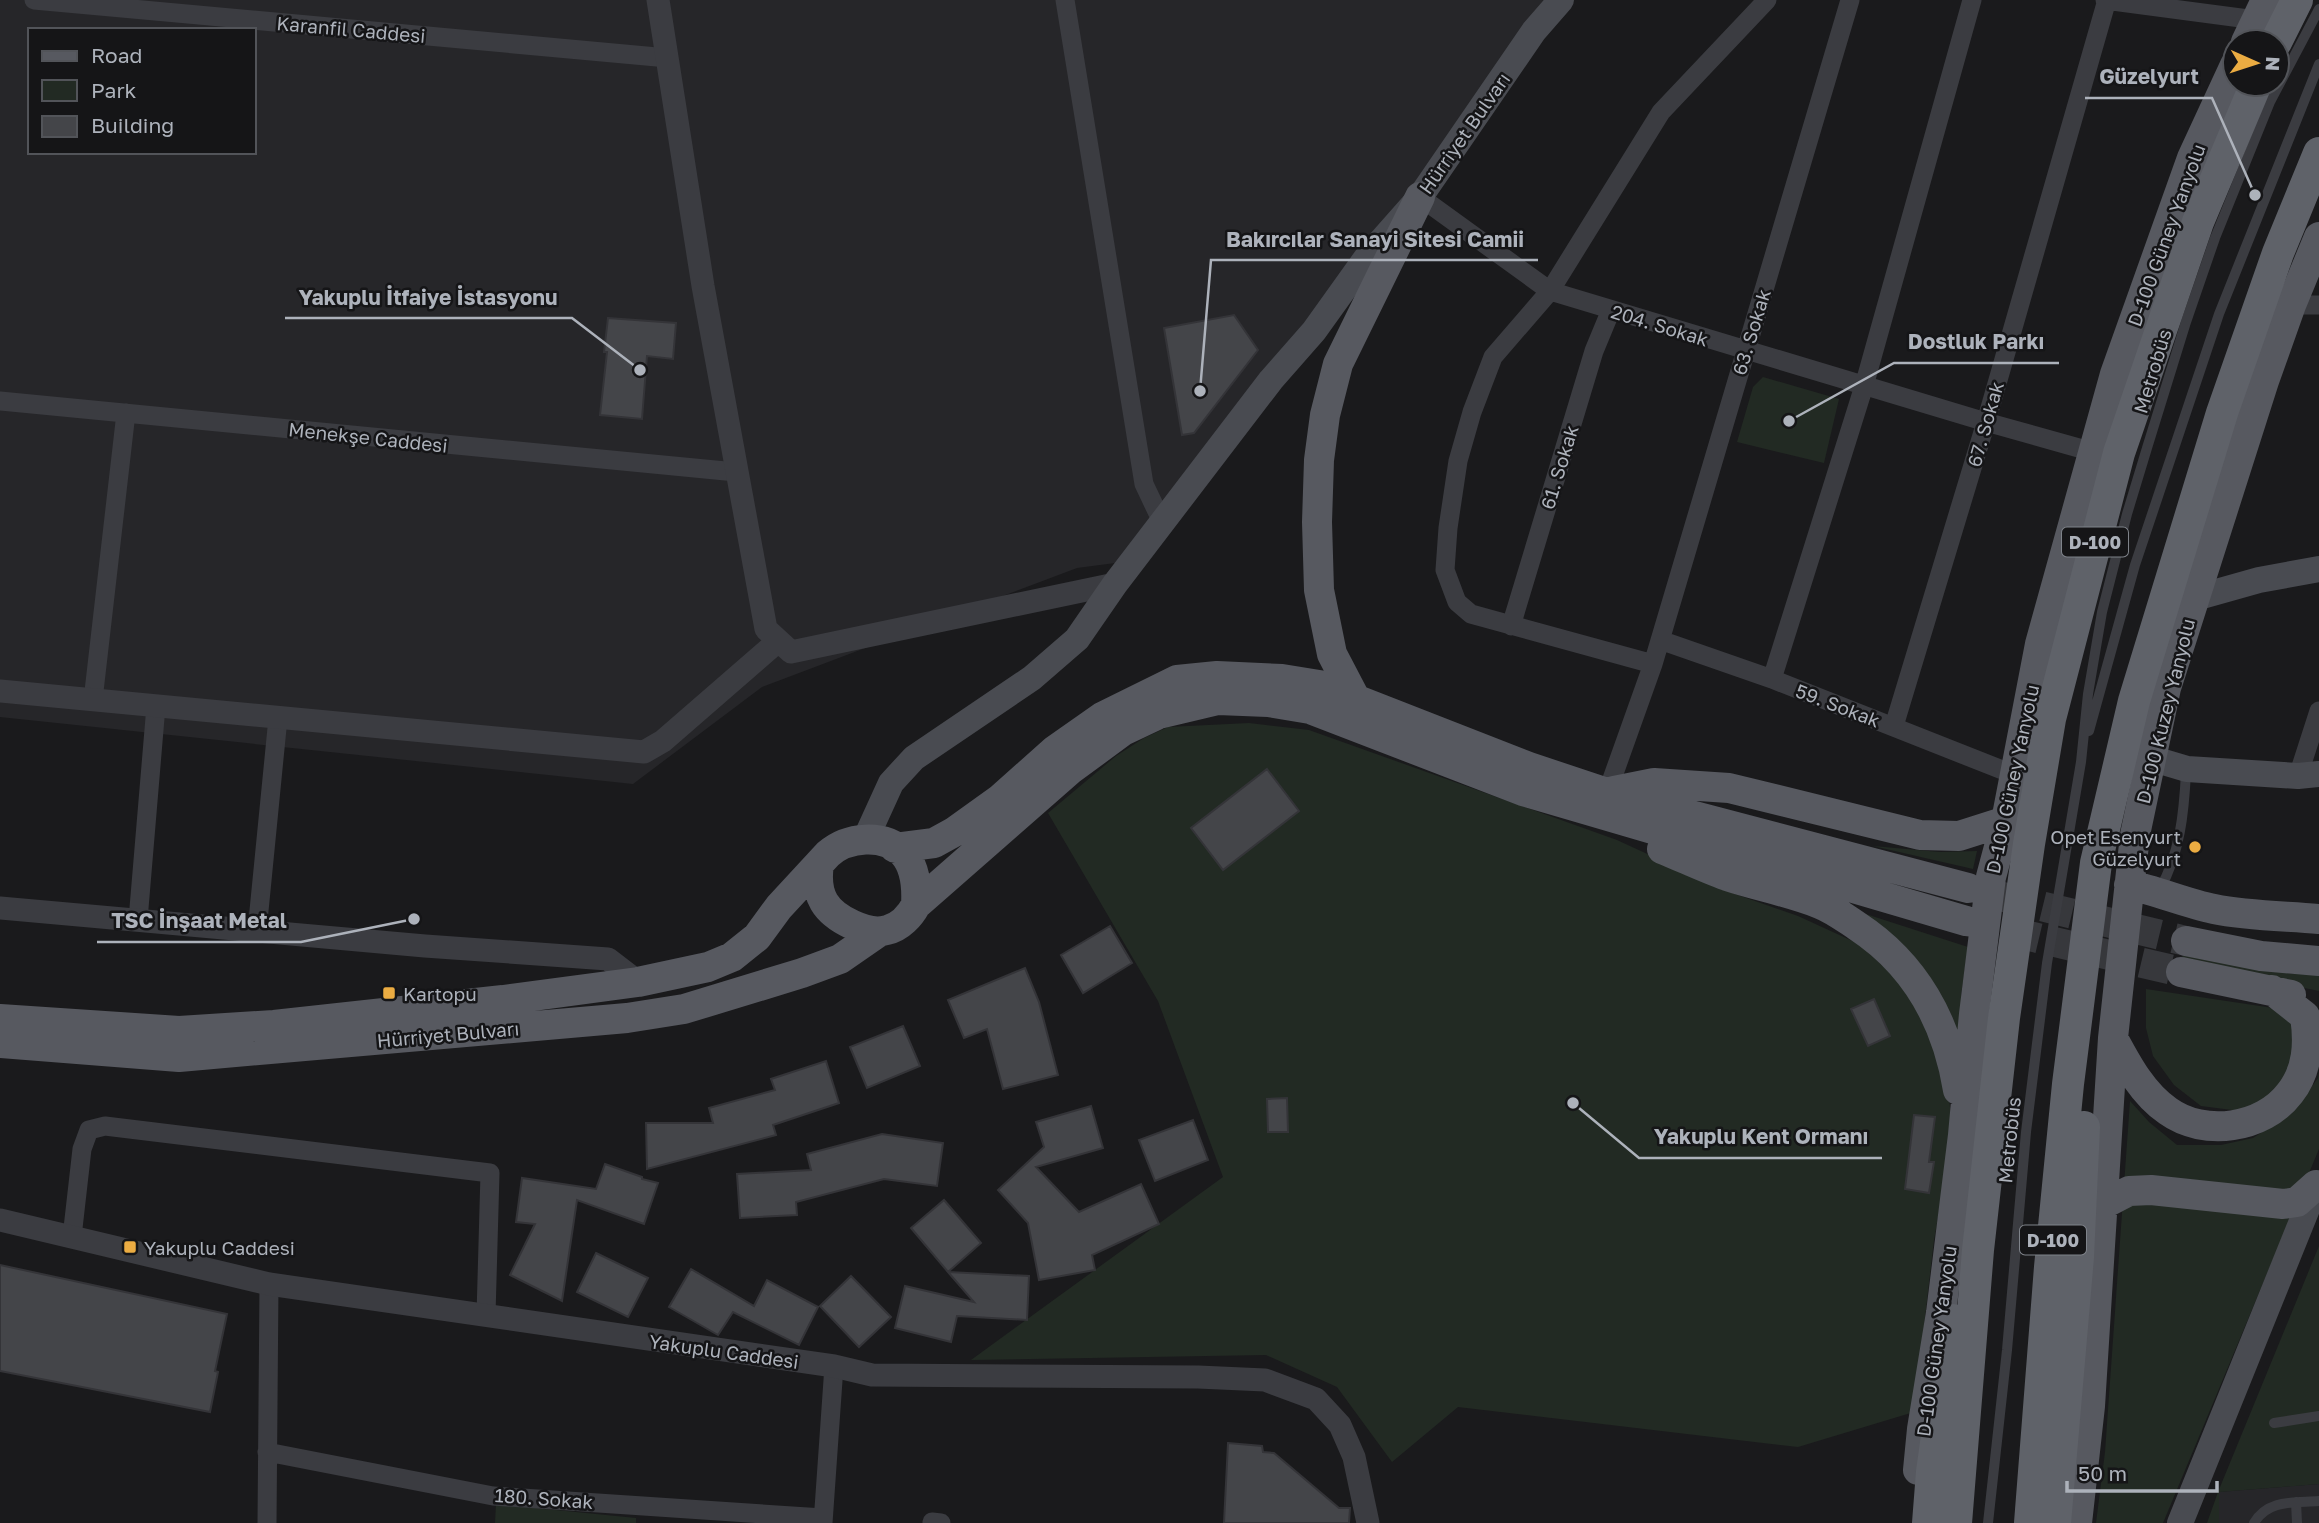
<svg xmlns="http://www.w3.org/2000/svg" width="2319" height="1523" viewBox="0 0 2319 1523" font-family="'Golos Text',sans-serif">
	<rect width="100%" height="100%" fill="#1a1a1c"/>
	<path fill="#262629" fill-rule="evenodd" d="M 0,0 L 1567,0 L 1138,560 L 1077,568 L 762,687 L 633,784 L 0,717 ZM 30,30 L 254,30 L 254,152 L 30,152 Z
		M 2319,1484 L 2319,1523 L 2219,1523 L 2218,1492 Z"/>
	<path fill="#222a23" d="M 1763,377 L 1839,399 L 1824,463 L 1737,442 L 1753,387 Z
		M 1249,723 L 1309,730 L 1617,840 L 1732,893 L 1798,916 L 1859,944 L 1898,980 L 1922,1016 L 1946,1076 L 1953,1130 L 1934,1240 L 1914,1412 L 1798,1447 L 1458,1407 L 1392,1462 L 1337,1387 L 1266,1355 L 971,1360 L 1223,1177 L 1158,1001 L 1048,813 L 1116,756 L 1144,738 L 1168,727 Z
		M 1873,846 L 1940,852 L 1977,851 L 1973,869 Z
		M 1841,906 L 1968,947 L 1961,996 L 1967,1027 L 1963,1047 Z
		M 2184,949 L 2292,974 L 2319,974 L 2319,991 L 2181,963 Z
		M 2146,989 L 2280,1009 L 2297,1025 L 2298,1067 L 2264,1102 L 2240,1111 L 2201,1106 L 2174,1085 L 2153,1056 L 2146,1028 Z
		M 2319,1072 L 2319,1149 L 2163,1523 L 2096,1523 L 2105,1452 L 2130,1101 L 2149,1122 L 2177,1145 L 2221,1145 L 2253,1138 L 2292,1113 L 2318,1078 Z
		M 2319,1246 L 2319,1484 L 2219,1492 L 2219,1523 L 2207,1523 L 2218,1492 Z
		M 496,1504 L 636,1518 L 636,1523 L 495,1523 Z"/>
	<path fill="#444549" stroke="#343438" stroke-width="2" d="M 1234,315 L 1258,350 L 1194,433 L 1182,435 L 1164,328 Z
		M 608,318 L 676,323 L 673,359 L 647,356 L 642,419 L 600,415 L 607,352 L 604,352 Z
		M 1267,769 L 1299,811 L 1223,870 L 1191,828 Z
		M 1110,926 L 1132,963 L 1083,993 L 1061,955 Z
		M 1025,968 L 1039,1002 L 1058,1075 L 1003,1089 L 987,1029 L 964,1038 L 948,1000 Z
		M 1874,999 L 1890,1036 L 1868,1046 L 1851,1009 Z
		M 903,1026 L 920,1066 L 867,1088 L 850,1047 Z
		M 826,1061 L 839,1103 L 773,1125 L 776,1135 L 647,1169 L 646,1123 L 713,1123 L 709,1108 L 775,1090 L 771,1079 Z
		M 1287,1098 L 1288,1132 L 1268,1132 L 1267,1099 Z
		M 1091,1106 L 1103,1148 L 1036,1167 L 1079,1212 L 1141,1184 L 1159,1224 L 1092,1255 L 1095,1270 L 1039,1280 L 1028,1223 L 998,1190 L 1044,1147 L 1036,1122 Z
		M 1914,1115 L 1935,1117 L 1929,1162 L 1934,1162 L 1929,1193 L 1905,1189 Z
		M 1193,1120 L 1208,1160 L 1155,1181 L 1139,1140 Z
		M 882,1134 L 943,1143 L 937,1186 L 884,1179 L 796,1202 L 797,1215 L 740,1218 L 737,1174 L 811,1170 L 807,1154 Z
		M 605,1164 L 642,1177 L 642,1179 L 658,1183 L 644,1224 L 577,1200 L 562,1301 L 510,1275 L 535,1224 L 516,1222 L 522,1178 L 596,1189 Z
		M 944,1200 L 981,1243 L 948,1272 L 911,1228 Z
		M 596,1253 L 648,1278 L 628,1317 L 577,1292 Z
		M 0,1265 L 227,1314 L 215,1371 L 218,1372 L 210,1412 L 0,1371 Z
		M 691,1269 L 754,1306 L 767,1280 L 818,1307 L 799,1345 L 733,1312 L 718,1335 L 669,1307 Z
		M 948,1272 L 1029,1276 L 1027,1320 L 957,1316 L 951,1342 L 895,1328 L 905,1286 L 974,1302 Z
		M 851,1276 L 891,1317 L 859,1347 L 820,1306 Z
		M 1228,1443 L 1262,1446 L 1263,1452 L 1274,1453 L 1339,1508 L 1350,1508 L 1349,1523 L 1224,1523 Z"/>
	<g fill="none" stroke-linecap="round" stroke-linejoin="round">
		<path stroke="#37383c" stroke-width="30" stroke-dasharray="30 15" stroke-linecap="butt" d="M 1999,896 L 2186,941
			M 1966,921 L 2181,972"/>
		<path stroke="#3b3c41" stroke-width="10" d="M 2089,731 L 2135,565 L 2219,314 L 2319,64
			M 2160,889 C 2180,853 2184,813 2186,772
			M 2274,1423 L 2319,1416
			M 2296,1502 L 2297,1523
			M 1988,1523 L 2007,1350 L 2026,1132 L 2047,963 L 2081,762 L 2088,694 L 2102,612 L 2127,514 L 2147,448 L 2186,322 L 2215,238 L 2270,102 L 2319,9
			M 2254,1523 C 2268,1499 2294,1503 2319,1501"/>
		<path stroke="#3b3c41" stroke-width="19" d="M 34,0 L 668,58
			M 1065,0 L 1144,484 L 1163,524
			M 2105,0 L 2256,20
			M 1420,197 L 1550,291 L 1661,112 L 1767,0
			M 2291,305 L 2319,305
			M 0,401 L 736,472
			M 1511,626 L 1594,351 L 1611,310
			M 1660,640 L 1772,679 L 2015,775
			M 1653,664 L 1471,614 L 1457,602 L 1445,570 L 1448,528 L 1458,461 L 1472,412 L 1493,357 L 1550,291 L 1986,422 L 2093,452
			M 1772,679 L 1864,386 L 1972,0
			M 93,700 L 126,413
			M 1894,726 L 1986,422 L 2107,0
			M 2298,776 L 2319,711
			M 1607,793 L 1653,664 L 1850,0
			M 138,920 L 156,706
			M 257,931 L 278,718
			M 72,1237 L 82,1149 L 89,1130 L 105,1126 L 490,1173 L 486,1315
			M 267,1452 L 493,1496 L 823,1518
			M 932,1522 L 941,1523
			M 267,1523 L 269,1284
			M 823,1523 L 834,1366"/>
		<path stroke="#3b3c41" stroke-width="23" d="M 658,0 L 703,286 L 766,629 L 791,652 L 1115,584
			M 0,691 L 644,752 L 663,741 L 778,641
			M 0,908 L 425,946 L 608,959 L 638,982
			M 0,1220 L 269,1284 L 834,1366 L 872,1375 L 1198,1377 L 1265,1380 L 1316,1399 L 1340,1425 L 1354,1457 L 1368,1523"/>
		<path stroke="#494b51" stroke-width="26" d="M 2195,598 L 2259,580 L 2319,569
			M 2150,758 L 2187,769 L 2298,776 L 2319,774
			M 865,840 L 891,783 L 914,758 L 1032,678 L 1077,639 L 1115,584 L 1271,380 L 1314,331 L 1367,257 L 1420,197 L 1534,31 L 1561,0
			M 2180,1523 L 2317,1184"/>
		<path stroke="#575960" stroke-width="30" d="M 2246,42 L 2266,0
			M 1355,698 L 1332,654 L 1319,590 L 1317,522 L 1319,460 L 1325,415 L 1338,364 L 1420,197
			M 1614,791 L 1654,783 L 1729,788 L 1920,835 L 1959,836 L 2006,821
			M 895,848 L 934,843 L 954,832 L 1000,799 L 1055,750 L 1102,717 L 1177,680 L 1217,676 L 1282,679 L 1319,685 L 1529,767 L 1607,793 L 1968,888
			M 1662,849 C 1684,858 1705,868 1727,876 C 1757,886 1790,892 1820,904 C 1833,909 1845,918 1857,926 C 1915,964 1947,1022 1958,1090
			M 819,864 C 817,877 817,890 824,902 C 834,919 868,936 887,930 C 900,927 910,916 916,905 L 1070,770 L 1123,731 L 1159,714 L 1218,700 L 1268,702 L 1310,709 L 1523,791 L 1966,921
			M 2129,885 C 2158,891 2185,903 2214,909 C 2248,916 2285,916 2319,919
			M 2186,941 L 2261,956 L 2319,961
			M 2181,972 L 2291,995
			M 0,1019 L 179,1031 L 274,1025 L 503,1000 L 638,982 L 708,967 L 732,957 L 757,937 L 779,907 L 828,854 C 847,837 884,833 903,853 C 916,867 917,888 916,905
			M 2113,1038 C 2127,1064 2142,1093 2168,1111 C 2204,1137 2263,1129 2290,1093 C 2308,1070 2309,1043 2305,1016 L 2272,990
			M 0,1043 L 179,1057 L 627,1018 L 684,1009 L 802,973 L 840,959 L 879,932
			M 2104,1204 L 2129,1191 L 2151,1190 L 2283,1204 L 2297,1202 L 2316,1185
			M 1918,1470 L 1922,1429 L 1941,1313 L 1963,1135 L 1974,1014 L 1991,877 L 2006,821 L 2040,644 L 2115,374 L 2192,158 L 2235,65
			M 2077,1523 L 2090,1406 L 2113,1038 L 2135,835 L 2166,688 L 2264,381 L 2291,305 L 2319,237"/>
		<path stroke="#5f6269" stroke-width="32" d="M 2276,42 L 2297,0
			M 1928,1523 L 1932,1472 L 1953,1320
			M 1956,1523 L 1978,1250 L 2004,1018 L 2029,844 L 2050,719 L 2119,453 L 2198,222 L 2256,84
			M 2030,1523 L 2050,1267 L 2068,1084 L 2096,863 L 2134,701 L 2222,413 L 2278,253 L 2319,153
			M 2055,1523 L 2078,1257 L 2084,1127"/>
	</g>
	<g fill="#ebac42" stroke="#151517" stroke-width="2.5">
		<circle cx="2195" cy="847" r="7"/>
		<rect x="382" y="986" width="14" height="14" rx="3.5"/>
		<rect x="123" y="1240" width="14" height="14" rx="3.5"/>
	</g>
	<g text-anchor="middle" dominant-baseline="central" stroke-width="5" stroke-linejoin="round" paint-order="stroke">
		<g fill="#151517" stroke="#7f838a" stroke-width="2">
			<rect x="2062" y="527.5" width="66" height="29" rx="5"/>
			<rect x="2020" y="1225.5" width="66" height="29" rx="5"/>
		</g>
		<g font-size="18" font-weight="bold" fill="#adb2bb">
			<text x="2095" y="542">D-100</text>
			<text x="2053" y="1240">D-100</text>
		</g>
		<g font-size="19" fill="#adb2bb" stroke="#151517">
			<text transform="translate(351 29) rotate(5)">Karanfil Caddesi</text>
			<text transform="translate(1464 133) rotate(-55)">Hürriyet Bulvarı</text>
			<text transform="translate(2166 235) rotate(-70)">D-100 Güney Yanyolu</text>
			<text transform="translate(1660 325) rotate(17)">204. Sokak</text>
			<text transform="translate(1751 332) rotate(-73)">63. Sokak</text>
			<text transform="translate(2152 371) rotate(-73)">Metrobüs</text>
			<text transform="translate(1985 424) rotate(-74)">67. Sokak</text>
			<text transform="translate(368 437) rotate(6)">Menekşe Caddesi</text>
			<text transform="translate(1559 467) rotate(-73)">61. Sokak</text>
			<text transform="translate(1838 705) rotate(21)">59. Sokak</text>
			<text transform="translate(2165 711) rotate(-76)">D-100 Kuzey Yanyolu</text>
			<text transform="translate(2012 779) rotate(-78)">D-100 Güney Yanyolu</text>
			<text transform="translate(448 1034) rotate(-5)">Hürriyet Bulvarı</text>
			<text transform="translate(2009 1140) rotate(-84)">Metrobüs</text>
			<text transform="translate(1936 1341) rotate(-82)">D-100 Güney Yanyolu</text>
			<text transform="translate(724 1351) rotate(8)">Yakuplu Caddesi</text>
			<text transform="translate(544 1498) rotate(4)">180. Sokak</text>
		</g>
		<g font-size="19" fill="#adb2bb" stroke="#151517" text-anchor="start">
			<text x="2181" y="836" text-anchor="end">Opet Esenyurt<tspan x="2181" dy="22">Güzelyurt</tspan></text>
			<text x="403" y="993">Kartopu</text>
			<text x="144" y="1247">Yakuplu Caddesi</text>
		</g>
	</g>
	<path fill="none" stroke="#adb2bb" stroke-width="2.5" d="M2255 195L2212 98H2085M1200 391L1211 260H1538M640 370L572 318H285M1789 421L1894 363H2059M414 919L301 942H97M1573 1103L1639 1158H1882"/>
	<g fill="#adb2bb" stroke="#151517" stroke-width="2.5">
		<circle cx="2255" cy="195" r="7"/>
		<circle cx="1200" cy="391" r="7"/>
		<circle cx="640" cy="370" r="7"/>
		<circle cx="1789" cy="421" r="7"/>
		<circle cx="414" cy="919" r="7"/>
		<circle cx="1573" cy="1103" r="7"/>
	</g>
	<g font-size="21" text-anchor="middle" font-weight="bold" fill="#adb2bb" stroke="#151517" stroke-width="5" stroke-linejoin="round" paint-order="stroke">
		<text x="2149" y="84">Güzelyurt</text>
		<text x="1375" y="247">Bakırcılar Sanayi Sitesi Camii</text>
		<text x="428" y="305">Yakuplu İtfaiye İstasyonu</text>
		<text x="1976" y="349">Dostluk Parkı</text>
		<text x="199" y="928">TSC İnşaat Metal</text>
		<text x="1761" y="1144">Yakuplu Kent Ormanı</text>
	</g>
	<rect x="28" y="28" width="228" height="126" fill="#151517" stroke="#525459" stroke-width="2"/>
	<rect x="42" y="51" width="35" height="10" fill="#575960" stroke="#525459" stroke-width="2"/>
	<text x="91" y="63" font-size="21" fill="#adb2bb">Road</text>
	<rect x="42" y="80" width="35" height="21" fill="#222a23" stroke="#525459" stroke-width="2"/>
	<text x="91" y="98" font-size="21" fill="#adb2bb">Park</text>
	<rect x="42" y="116" width="35" height="21" fill="#444549" stroke="#525459" stroke-width="2"/>
	<text x="91" y="133" font-size="21" fill="#adb2bb">Building</text>
	<g transform="translate(2256 63) rotate(93)"><circle r="33" fill="#151517" stroke="#525459" stroke-width="2"/>
	<path d="M0-5L12 26L0 18L-12 26Z" fill="#ebac42"/>
	<text y="-10" font-size="19" font-weight="bold" text-anchor="middle" fill="#adb2bb">N</text>
	</g>
	<path d="M2067 1481v10h150v-10" fill="none" stroke="#adb2bb" stroke-width="3.5"/>
	<text x="2078" y="1481" font-size="21" fill="#adb2bb" stroke="#151517" stroke-width="5" paint-order="stroke">50 m</text>
</svg>
